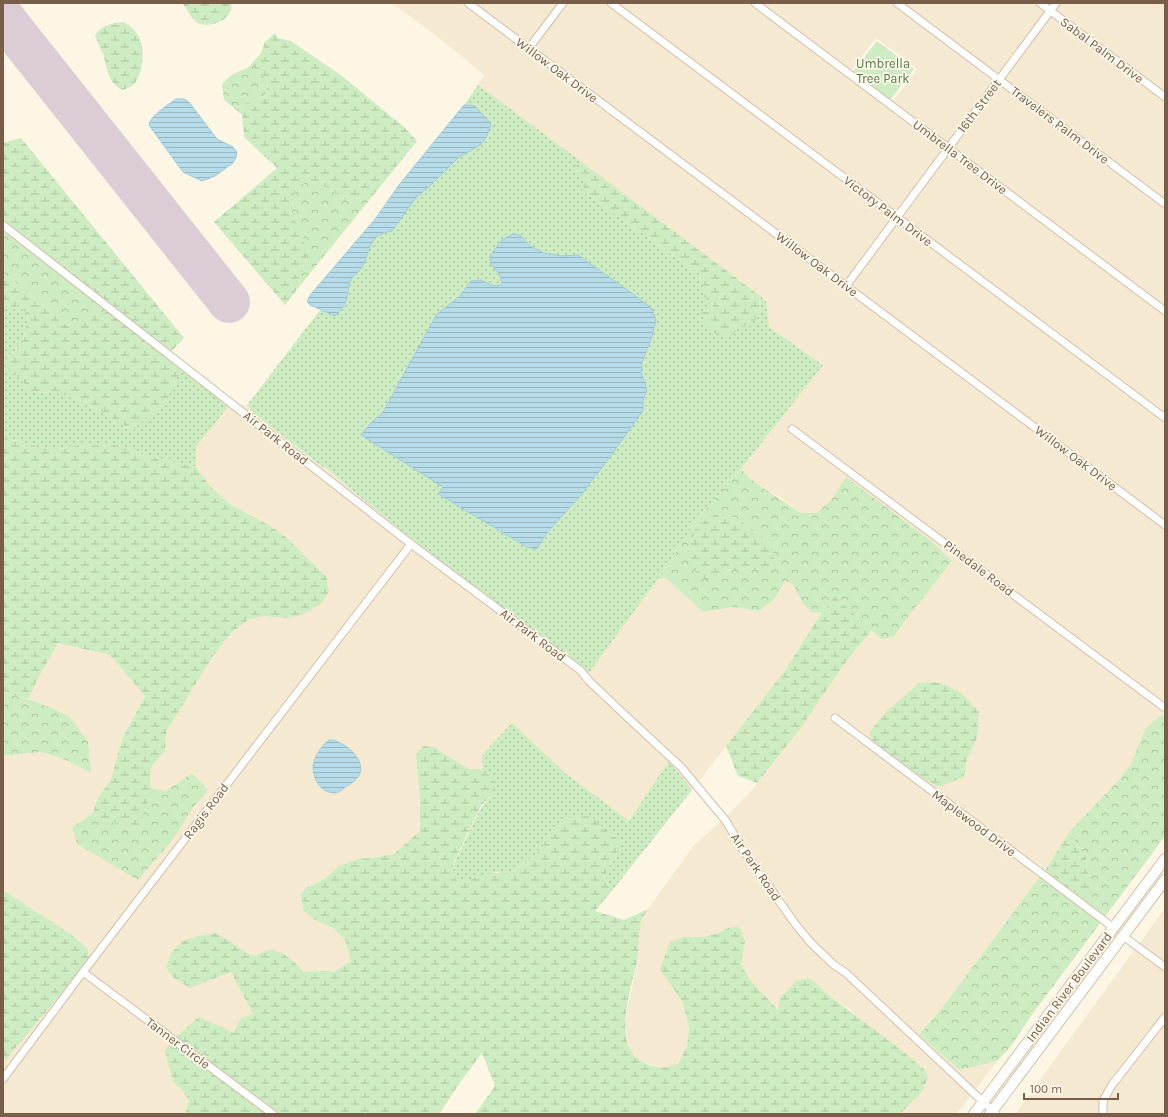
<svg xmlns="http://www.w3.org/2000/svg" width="1168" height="1117" viewBox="0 0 1168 1117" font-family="Karla,sans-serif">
	<defs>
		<pattern id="grass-dots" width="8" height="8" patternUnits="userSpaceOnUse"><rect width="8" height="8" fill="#ceecc1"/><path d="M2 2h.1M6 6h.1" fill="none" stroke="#acc29f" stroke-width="1.8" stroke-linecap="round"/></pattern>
		<pattern id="forest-crowns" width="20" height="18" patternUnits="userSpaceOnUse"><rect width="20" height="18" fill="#ceecc1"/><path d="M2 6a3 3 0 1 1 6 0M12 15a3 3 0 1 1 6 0" fill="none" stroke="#acc29f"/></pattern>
		<pattern id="wetland-marsh" width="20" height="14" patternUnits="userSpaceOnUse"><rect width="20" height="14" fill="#ceecc1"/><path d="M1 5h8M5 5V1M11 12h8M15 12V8" fill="none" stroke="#acc29f"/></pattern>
		<pattern id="water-rules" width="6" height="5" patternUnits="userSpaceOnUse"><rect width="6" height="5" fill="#b7dce9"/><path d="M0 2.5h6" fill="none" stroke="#9ab6bf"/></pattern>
	</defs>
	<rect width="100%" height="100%" fill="#fef6e4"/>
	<path fill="#f6e9d2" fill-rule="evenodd" d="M 392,3 L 1165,3 L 1165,715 L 1160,716 L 1139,747 L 1131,764 L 1118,781 L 1069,832 L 1048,866 L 942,1008 L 920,1034 L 960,1070 L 997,1061 L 957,1114 L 900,1114 L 921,1093 L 852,1011 L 826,993 L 815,982 L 778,1010 L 750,980 L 741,964 L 745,942 L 728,928 L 716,934 L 701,937 L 684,937 L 672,987 L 683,1003 L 689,1027 L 687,1046 L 678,1064 L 663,1068 L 648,1064 L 637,1059 L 630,1050 L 625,1030 L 627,1010 L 638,960 L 639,929 L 645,913 L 694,845 L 726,817 L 752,790 L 800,729 L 845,663 L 872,630 L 881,639 L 894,637 L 904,622 L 930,540 L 846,478 L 833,498 L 817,513 L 801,513 L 787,502 L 753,481 L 741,469 L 823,364 L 769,327 L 766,300 L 478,85 L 484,75 L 434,34 ZM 876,38 L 916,68 L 916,71 L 892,102 L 850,72 ZM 886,712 L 977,738 L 967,759 L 964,777 Z
		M 231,403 L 247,405 L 253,413 L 324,468 L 325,467 L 372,507 L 586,677 L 658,579 L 666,578 L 703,612 L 734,607 L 759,611 L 774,600 L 785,581 L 793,584 L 803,604 L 812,612 L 822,612 L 784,672 L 692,790 L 669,761 L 629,822 L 565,773 L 512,724 L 482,755 L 483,769 L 469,769 L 434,747 L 416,755 L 420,799 L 420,831 L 394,854 L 370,858 L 357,859 L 339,866 L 326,878 L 306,888 L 315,920 L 333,928 L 345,940 L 351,961 L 333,972 L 320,971 L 303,972 L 288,956 L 275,951 L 264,951 L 256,956 L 246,953 L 230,941 L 231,972 L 253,1014 L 235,1033 L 165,1051 L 173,1082 L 182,1090 L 189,1100 L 185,1114 L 3,1114 L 3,1063 L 76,976 L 89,959 L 88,949 L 73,936 L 3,890 L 3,756 L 41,752 L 66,760 L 91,773 L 34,701 L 29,699 L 36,682 L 58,643 L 110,655 L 145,695 L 122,739 L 111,780 L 97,799 L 93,813 L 72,827 L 192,809 L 207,790 L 192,773 L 166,791 L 150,788 L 150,771 L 152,766 L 165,751 L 166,732 L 213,656 L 231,633 L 248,620 L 262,616 L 286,618 L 326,576 L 287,538 L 253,516 L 230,504 L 210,486 L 195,466 L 196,447 Z
		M 1165,908 L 1165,1114 L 1015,1114 Z"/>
	<path fill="url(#grass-dots)" fill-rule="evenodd" d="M 478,85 L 583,163 L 580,165 L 575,174 L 585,182 L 582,191 L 700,274 L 704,297 L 715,306 L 707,312 L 732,334 L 741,326 L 757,317 L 760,308 L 759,295 L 766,301 L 769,327 L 823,365 L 741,469 L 699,517 L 658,579 L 586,677 L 372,507 L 325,467 L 324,468 L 253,413 L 247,405 L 320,310 L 335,316 C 339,311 346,305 347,298 C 348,292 348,286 351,280 C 355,274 362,270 364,263 C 371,246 371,234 392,231 L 415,199 L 433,183 L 459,157 L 476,147 L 487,136 L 475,106 L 464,105 ZM 520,235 L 530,246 L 544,253 L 562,256 L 578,255 L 652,309 L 656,320 L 652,337 L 641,365 L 642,367 L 641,371 L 647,390 L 643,400 L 643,411 L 607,461 L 581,495 L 546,534 L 537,549 L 527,547 L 438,494 L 443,487 L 361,435 L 370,424 L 383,413 L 437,314 L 459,297 L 471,281 L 481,280 L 491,285 L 499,286 L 502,283 L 499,273 L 491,265 Z
		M 21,306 L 28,316 C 26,328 25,340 16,349 C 12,354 7,357 3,363 L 3,313 L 7,308 Z
		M 3,366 C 15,373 24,379 28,392 L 57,393 L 79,400 L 133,430 L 183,366 L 231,403 L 196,447 L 196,467 L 165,460 L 117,445 L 72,446 L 53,450 L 3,438 Z
		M 512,723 L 565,773 L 629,821 L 669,761 L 692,790 L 611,892 L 605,875 C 610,864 617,854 621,842 L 608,832 L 550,834 L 537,853 L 522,865 L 508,874 L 496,872 L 460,883 L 451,875 C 454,862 458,855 464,843 C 473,824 478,810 492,794 L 483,769 L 482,755 Z"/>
	<path fill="url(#forest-crowns)" fill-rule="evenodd" d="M 254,61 L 254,68 L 268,81 L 266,95 L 234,108 L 224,100 L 222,84 L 231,75 L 249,67 Z
		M 309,180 L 324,186 L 337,194 L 354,199 L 367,197 L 371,198 L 299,287 L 300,277 L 307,260 L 291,215 L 296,188 Z
		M 3,230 L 111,312 L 67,326 L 3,272 Z
		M 741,469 L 753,481 L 801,513 L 817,513 L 833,498 L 846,477 L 930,540 L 952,561 L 904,622 L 894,637 L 881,639 L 834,596 L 824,613 L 812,612 L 803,604 L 793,584 L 785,581 L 774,600 L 759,611 L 734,607 L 703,612 L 666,578 L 658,579 L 699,517 ZM 727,514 L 743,522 L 757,533 L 754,570 C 736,566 729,569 713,579 L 688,551 L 693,539 Z
		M 3,691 L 16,696 L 34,701 L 69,716 L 88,742 L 91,773 L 66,760 L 41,752 L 3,756 Z
		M 1165,715 L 1165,836 L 1031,1016 L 1012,1045 L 997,1061 L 960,1070 L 919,1035 L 942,1008 L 1048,866 L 1082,897 L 1093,891 L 1088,872 L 1086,857 L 1069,832 L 1118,781 L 1131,764 L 1146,728 L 1160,716 Z
		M 192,773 L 208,790 L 192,809 L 174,838 L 138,880 L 77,844 L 72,827 L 93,813 L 106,820 L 129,829 L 151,795 L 150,788 L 166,791 Z"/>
	<path fill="url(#wetland-marsh)" d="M 182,3 L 231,3 C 235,20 206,31 195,21 C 189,16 187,8 182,3 Z
		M 123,22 C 131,25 137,32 140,40 C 145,51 143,76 133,85 C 130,87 126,89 122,90 C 108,83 107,68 103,53 L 101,51 L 95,35 C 101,25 113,23 123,22 Z
		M 275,33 L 278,38 L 291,41 L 342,76 L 404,127 L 417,141 L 371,198 L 367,197 L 354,199 L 337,194 L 324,186 L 309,180 L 296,188 L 291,215 L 303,234 L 307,261 L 300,277 L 299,287 L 285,305 L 214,222 L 277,168 L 244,137 L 242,115 L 234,108 L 266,95 L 268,81 L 254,68 L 254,61 L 261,53 L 265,42 Z
		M 21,138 L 184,338 L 168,355 L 183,366 L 167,400 L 133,430 L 79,400 L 57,393 L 28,392 C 24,379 15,373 3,366 L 3,363 L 6,359 L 17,349 L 24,337 L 28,316 L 21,306 L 7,308 L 3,313 L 3,272 L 67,326 L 110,311 L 3,230 L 3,143 Z
		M 583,163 L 759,295 L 760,308 L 757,317 L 750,326 L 741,326 L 732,334 L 719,337 C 710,329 704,323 701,312 L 707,312 L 715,306 L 704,297 L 700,274 L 582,191 L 585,182 L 575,174 L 572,167 Z
		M 3,438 L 53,450 L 72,446 L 117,445 L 165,460 L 196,467 L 210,486 L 230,504 L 272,527 L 287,538 L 326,576 L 329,591 L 321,604 L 301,615 L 286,618 L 262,616 L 248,620 L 231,633 L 213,656 L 166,732 L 165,751 L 152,766 L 150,771 L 151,795 L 138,827 L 130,829 L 106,820 L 93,813 L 97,799 L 111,780 L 122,739 L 145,696 L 110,655 L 58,643 L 36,682 L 29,699 L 16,696 L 3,691 Z
		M 727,514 L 743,522 L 771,544 L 774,558 L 767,569 L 754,570 L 744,568 L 728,570 L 713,579 L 704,579 L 689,566 L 688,551 L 697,525 L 714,515 Z
		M 834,596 L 872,630 L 845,663 L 800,729 L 757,783 L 738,776 L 726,746 L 784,672 L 822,612 L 824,612 Z
		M 939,682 L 960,692 L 979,712 L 977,738 L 967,759 L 964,777 L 939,787 L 918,776 L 881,759 L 869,733 L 886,712 L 919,683 Z
		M 423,746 L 434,747 L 469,769 L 483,769 L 494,777 L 492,794 L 481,806 L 472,824 L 454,862 L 451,875 L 460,883 C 481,876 485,871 508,874 L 522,865 L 537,853 L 550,834 L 568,818 L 590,816 L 608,832 L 622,842 C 617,854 610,864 605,875 L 611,892 L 595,911 L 624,920 L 648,909 C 635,927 641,942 637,962 C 631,989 610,1048 645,1063 C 660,1069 663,1068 678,1064 L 687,1046 L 689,1027 L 683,1003 L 660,969 L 670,942 L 684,937 L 701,937 L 716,934 L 728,928 L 739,926 L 745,942 L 741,964 L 750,980 L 778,1010 L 780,998 L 796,981 L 808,978 L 815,982 L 826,993 L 897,1047 L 925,1070 L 928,1078 L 921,1093 L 900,1114 L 475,1114 L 495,1086 L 482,1053 L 461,1081 L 439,1114 L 368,1114 L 365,1112 L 363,1114 L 276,1114 L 270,1110 L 267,1114 L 185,1114 L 189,1100 L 182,1090 L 173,1082 L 165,1051 L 170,1042 L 199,1017 L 235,1033 L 235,1030 L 240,1019 L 253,1014 L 231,972 L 190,988 L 173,977 L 166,967 L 171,953 L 183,941 L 199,936 L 216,933 L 230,941 L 246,953 L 256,956 C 259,954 262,952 265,951 C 280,947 295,961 303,972 L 320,971 L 333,972 L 351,961 L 345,940 L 333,928 L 315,920 L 303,910 L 301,894 L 306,888 L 326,878 L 339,866 L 357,859 L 370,858 L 394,854 L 420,831 L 420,799 L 416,755 Z
		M 1069,832 L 1086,857 L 1088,872 L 1093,891 L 1089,897 L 1082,898 L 1048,866 Z
		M 3,890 L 73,936 L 88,949 L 89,959 L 76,976 L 3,1063 Z"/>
	<path fill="#ceecc1" d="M 877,41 L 914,69 L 890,100 L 853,72 Z"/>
	<path fill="url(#water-rules)" stroke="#9dcbdb" d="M 176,99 L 184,99 L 189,102 L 217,139 L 233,147 L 237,152 L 236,157 L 233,163 L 215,176 L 202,181 L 183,172 L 149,125 C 150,116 169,104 176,99 Z
		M 464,105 L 475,106 L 491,124 L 487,136 L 480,145 L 459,157 L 433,183 L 415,199 L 392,231 C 371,234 371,246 364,263 C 362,270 355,274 351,280 C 347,287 349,295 346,301 C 344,307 339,312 335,316 L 310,305 L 307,301 L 311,294 L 376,218 L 399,185 Z
		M 512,234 L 520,235 L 530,246 L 544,253 L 562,256 L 578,255 L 633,294 L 652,309 L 656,320 L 652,337 L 641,365 L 642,367 L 641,372 L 647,390 L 643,400 L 643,411 L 607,461 L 581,495 L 546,534 L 537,549 L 527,547 L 438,494 L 443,487 L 361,435 L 370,424 L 383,412 L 437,314 L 459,297 L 471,281 L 481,280 L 491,285 L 499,286 L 502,283 L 499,273 L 491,265 L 490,256 L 501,241 Z
		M 329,740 C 332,740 336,740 338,742 C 349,746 364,760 360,773 C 358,779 352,783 347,786 C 343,789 339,793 334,793 C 320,792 313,779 313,766 C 314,757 322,745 329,740 Z"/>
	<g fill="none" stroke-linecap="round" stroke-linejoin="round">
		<path stroke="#dcccd6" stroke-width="42" d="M 3,17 L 229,302"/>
		<defs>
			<path id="minor" d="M 468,3 L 1165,525
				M 611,3 L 1165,418
				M 755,3 L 1165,311
				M 897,3 L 1165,204
				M 1040,3 L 1165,97
				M 529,48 L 563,3
				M 3,225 L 411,544 L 580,670 L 589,681 L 626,716 L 681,767 L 726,821 L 743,850 L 796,925 L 811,943 L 834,965 L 846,973 L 996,1114
				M 846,286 L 1056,3
				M 792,429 L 1165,708
				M 835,718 L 1114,928
				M 1123,936 L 1165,967
				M 83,972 L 273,1114
				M 3,1079 L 83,972 L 411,544
				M 1103,1114 L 1103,1101 L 1112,1085 L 1165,1017"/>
			<path id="secondary" d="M 974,1114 L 1165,859
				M 990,1114 L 1165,880"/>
		</defs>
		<use href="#minor" stroke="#d0bfaa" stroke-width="9"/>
		<use href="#secondary" stroke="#d3c0a6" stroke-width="12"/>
		<use href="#minor" stroke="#fff" stroke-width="7"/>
		<use href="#secondary" stroke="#fff" stroke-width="10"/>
	</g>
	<g text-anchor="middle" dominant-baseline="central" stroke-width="3.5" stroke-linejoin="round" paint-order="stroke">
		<g font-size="13" fill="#785e48" stroke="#fff9ec">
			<text transform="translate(1102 50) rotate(37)">Sabal Palm Drive</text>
			<text transform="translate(557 70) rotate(37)">Willow Oak Drive</text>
			<text transform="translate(979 106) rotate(-53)">16th Street</text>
			<text transform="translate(1060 125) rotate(37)">Travelers Palm Drive</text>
			<text transform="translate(960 157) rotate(37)">Umbrella Tree Drive</text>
			<text transform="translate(888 211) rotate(37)">Victory Palm Drive</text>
			<text transform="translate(817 264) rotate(37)">Willow Oak Drive</text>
			<text transform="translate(276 438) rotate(38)">Air Park Road</text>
			<text transform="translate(1076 458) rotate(37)">Willow Oak Drive</text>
			<text transform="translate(979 568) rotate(37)">Pinedale Road</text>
			<text transform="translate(533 635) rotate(37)">Air Park Road</text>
			<text transform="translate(206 811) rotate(-53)">Ragis Road</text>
			<text transform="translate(974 823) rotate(37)">Maplewood Drive</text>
			<text transform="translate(756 867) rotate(56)">Air Park Road</text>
			<text transform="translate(1069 987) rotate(-53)">Indian River Boulevard</text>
			<text transform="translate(178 1043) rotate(37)">Tanner Circle</text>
		</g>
		<g font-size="13" fill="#4b7f3f" stroke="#fff9ec">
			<text x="883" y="63">Umbrella<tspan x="883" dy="15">Tree Park</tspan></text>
		</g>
	</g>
	<rect width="1168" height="1117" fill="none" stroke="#785e48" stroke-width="8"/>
	<path d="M1024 1093v6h94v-6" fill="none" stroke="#785e48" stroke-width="2"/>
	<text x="1030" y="1093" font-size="12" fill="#785e48" stroke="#fff9ec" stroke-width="3" paint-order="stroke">100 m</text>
</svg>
